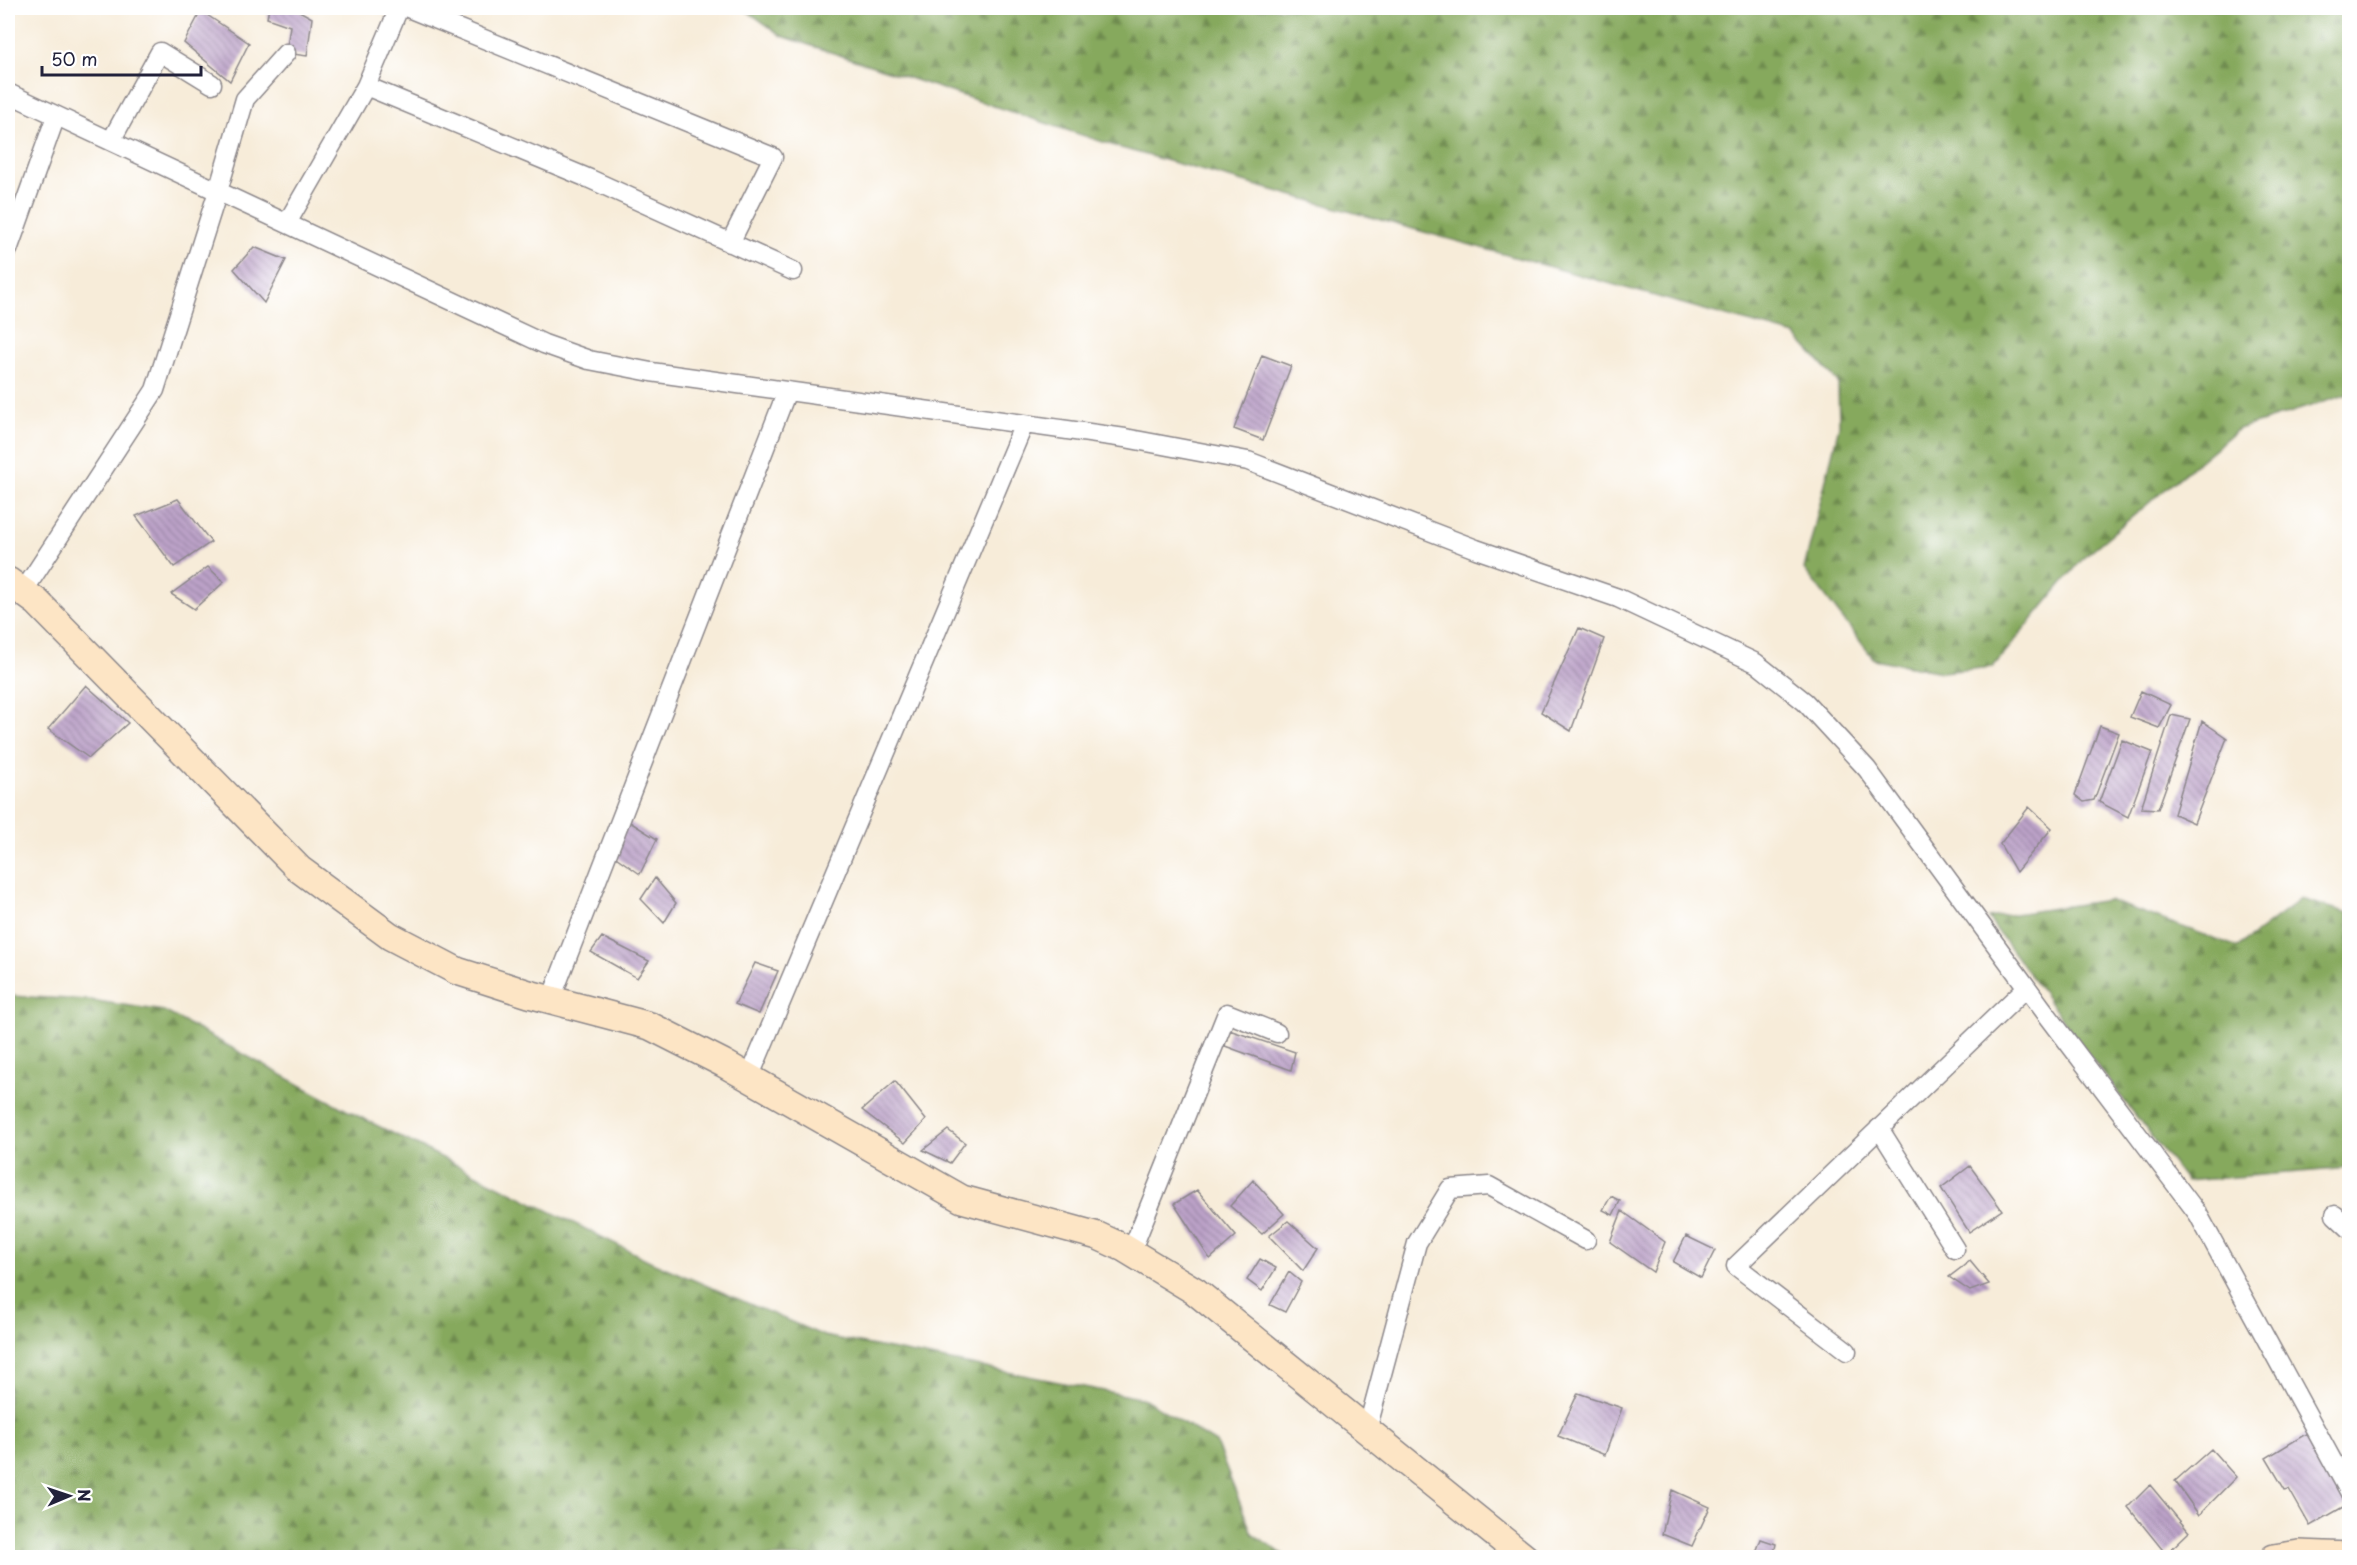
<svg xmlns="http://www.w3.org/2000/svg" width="2357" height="1565" viewBox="0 0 2357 1565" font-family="'Playpen Sans',sans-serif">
	<defs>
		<pattern id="forest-firs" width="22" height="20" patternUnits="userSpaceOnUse" patternTransform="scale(1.5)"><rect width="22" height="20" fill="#86a95d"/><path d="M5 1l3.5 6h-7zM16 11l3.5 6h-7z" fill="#6d894e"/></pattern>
		<pattern id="building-back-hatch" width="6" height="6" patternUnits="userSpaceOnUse" patternTransform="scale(1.5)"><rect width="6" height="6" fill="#bca2c8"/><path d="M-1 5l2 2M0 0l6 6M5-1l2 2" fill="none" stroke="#9884a4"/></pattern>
	</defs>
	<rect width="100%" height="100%" fill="#fff"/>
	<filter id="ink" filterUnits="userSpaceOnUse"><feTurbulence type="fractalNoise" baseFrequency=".0167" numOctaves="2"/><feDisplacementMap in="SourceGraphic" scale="12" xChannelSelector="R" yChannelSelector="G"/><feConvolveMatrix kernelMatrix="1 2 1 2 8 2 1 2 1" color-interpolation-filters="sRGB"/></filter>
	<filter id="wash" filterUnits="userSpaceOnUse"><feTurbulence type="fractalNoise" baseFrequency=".008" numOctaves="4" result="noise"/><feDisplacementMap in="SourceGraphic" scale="24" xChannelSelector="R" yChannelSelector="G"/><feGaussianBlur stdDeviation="1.35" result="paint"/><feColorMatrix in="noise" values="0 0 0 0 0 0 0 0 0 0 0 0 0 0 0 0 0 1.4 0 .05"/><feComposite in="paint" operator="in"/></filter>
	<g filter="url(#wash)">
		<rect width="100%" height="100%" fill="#f7ecd9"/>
		<path fill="url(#forest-firs)" stroke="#54664c" stroke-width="1.5" d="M 743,8 L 2349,8 L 2349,394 L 2238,429 L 2085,556 L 1993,667 L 1942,672 L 1874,659 L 1804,569 L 1839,426 L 1838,382 L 1795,335 L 1121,148 L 782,36 Z
			M 2301,899 L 2349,913 L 2349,1168 L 2186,1181 L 2073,1034 L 1988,918 L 2108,900 L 2238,947 Z
			M 9,996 L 90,1000 L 164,1011 L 350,1112 L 652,1262 L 824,1336 L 1145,1399 L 1216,1443 L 1252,1533 L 1287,1557 L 8,1557 Z"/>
		<g id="blocks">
			<path fill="url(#building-back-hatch)" d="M 269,8 L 294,8 L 312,18 L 307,56 L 286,53 L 290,26 L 267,18 Z
				M 201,11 L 249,43 L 230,81 L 184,43 Z
				M 254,247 L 286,260 L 264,303 L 234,269 Z
				M 1262,355 L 1291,366 L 1263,440 L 1234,429 Z
				M 178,499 L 211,542 L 174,567 L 136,516 Z
				M 208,567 L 224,582 L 194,609 L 171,594 Z
				M 1579,628 L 1604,639 L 1571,731 L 1541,712 Z
				M 86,685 L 128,723 L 89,758 L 48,729 Z
				M 2141,691 L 2171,705 L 2159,728 L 2130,717 Z
				M 2171,715 L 2190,719 L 2158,809 L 2141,808 Z
				M 2202,721 L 2227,738 L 2194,823 L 2174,814 Z
				M 2100,726 L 2119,733 L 2094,800 L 2084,802 L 2075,795 Z
				M 2122,740 L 2152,752 L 2128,817 L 2099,802 Z
				M 2029,807 L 2052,828 L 2016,872 L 2000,844 Z
				M 625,819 L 657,839 L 640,874 L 613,855 Z
				M 655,878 L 676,903 L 664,923 L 641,899 Z
				M 602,937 L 649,961 L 637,978 L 591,952 Z
				M 755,963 L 778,971 L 759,1014 L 735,1004 Z
				M 1229,1030 L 1295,1052 L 1291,1070 L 1225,1046 Z
				M 895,1081 L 926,1120 L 905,1143 L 862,1110 Z
				M 948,1130 L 965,1143 L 950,1163 L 923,1150 Z
				M 1970,1166 L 2002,1210 L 1969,1232 L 1941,1188 Z
				M 1253,1180 L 1284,1214 L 1262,1234 L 1230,1206 Z
				M 1197,1190 L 1236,1236 L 1210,1259 L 1174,1204 Z
				M 1611,1196 L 1620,1201 L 1613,1215 L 1603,1210 Z
				M 2350,1203 L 2350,1215 L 2344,1209 Z
				M 1622,1211 L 1665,1242 L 1653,1272 L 1610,1242 Z
				M 1288,1221 L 1318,1248 L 1303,1271 L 1269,1236 Z
				M 1686,1236 L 1715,1250 L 1701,1278 L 1673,1262 Z
				M 1260,1259 L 1276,1268 L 1262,1291 L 1247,1280 Z
				M 1970,1261 L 1989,1284 L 1970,1291 L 1949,1277 Z
				M 1289,1272 L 1301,1282 L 1285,1312 L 1270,1305 Z
				M 1578,1393 L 1622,1408 L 1605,1455 L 1558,1436 Z
				M 2309,1432 L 2350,1501 L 2350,1503 L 2310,1526 L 2289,1489 L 2285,1490 L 2266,1458 Z
				M 2211,1449 L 2236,1477 L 2199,1515 L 2175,1481 Z
				M 2150,1485 L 2189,1532 L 2166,1554 L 2128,1507 Z
				M 1672,1490 L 1710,1507 L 1692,1546 L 1662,1534 Z
				M 1761,1539 L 1776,1544 L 1773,1558 L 1736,1558 L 1736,1555 L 1755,1555 Z"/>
		</g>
	</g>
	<g filter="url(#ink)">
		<use href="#blocks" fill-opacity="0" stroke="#8c878a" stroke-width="1.5"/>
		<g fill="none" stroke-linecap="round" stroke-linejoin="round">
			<defs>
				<path id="street" d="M 408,8 L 773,157 L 730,243
					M 366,86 L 590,179 L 793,271
					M 8,93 L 544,344 L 589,360 L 651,372 L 1125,438 L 1248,461 L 1476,549 L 1618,598 L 1756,663 L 1805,702 L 1867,769 L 2042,1008 L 2198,1214 L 2350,1493
					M 111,141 L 160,52 L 212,84
					M 287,223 L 366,86 L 399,8
					M 8,250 L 56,116
					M 23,592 L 155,390 L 218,191 L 245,99 L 286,53
					M 551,999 L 787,391
					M 749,1078 L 1024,424
					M 1879,1128 L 1955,1249
					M 2335,1215 L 2350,1229
					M 1131,1252 L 1227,1013 L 1277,1033
					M 1847,1351 L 1736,1266 L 2026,988
					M 1367,1430 L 1417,1243 L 1450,1189 L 1489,1186 L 1586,1240"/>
				<path id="secondary" d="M 8,581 L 37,602 L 299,869 L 390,936 L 457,971 L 529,994 L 650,1026 L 723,1063 L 962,1199 L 1098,1236 L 1124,1248 L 1195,1291 L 1525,1558
					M 2274,1558 L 2299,1554 L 2350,1556"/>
			</defs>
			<use href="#street" stroke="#8c878a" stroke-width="21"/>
			<use href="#secondary" stroke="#8c878a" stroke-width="30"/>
			<use href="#street" stroke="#fff" stroke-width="18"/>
			<use href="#secondary" stroke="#fde5c5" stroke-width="27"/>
		</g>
	</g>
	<rect width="2357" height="1565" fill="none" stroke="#fff" stroke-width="30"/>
	<g transform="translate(69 1496) rotate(88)" stroke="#ffffff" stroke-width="4.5" paint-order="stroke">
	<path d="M0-4.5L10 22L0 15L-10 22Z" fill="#22223b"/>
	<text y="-9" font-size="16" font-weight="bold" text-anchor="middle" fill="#22223b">N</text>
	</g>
	<path d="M42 66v9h159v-9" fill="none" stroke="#22223b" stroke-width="3"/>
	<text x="51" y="66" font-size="18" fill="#22223b" stroke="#ffffff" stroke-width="4.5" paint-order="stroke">50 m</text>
</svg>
